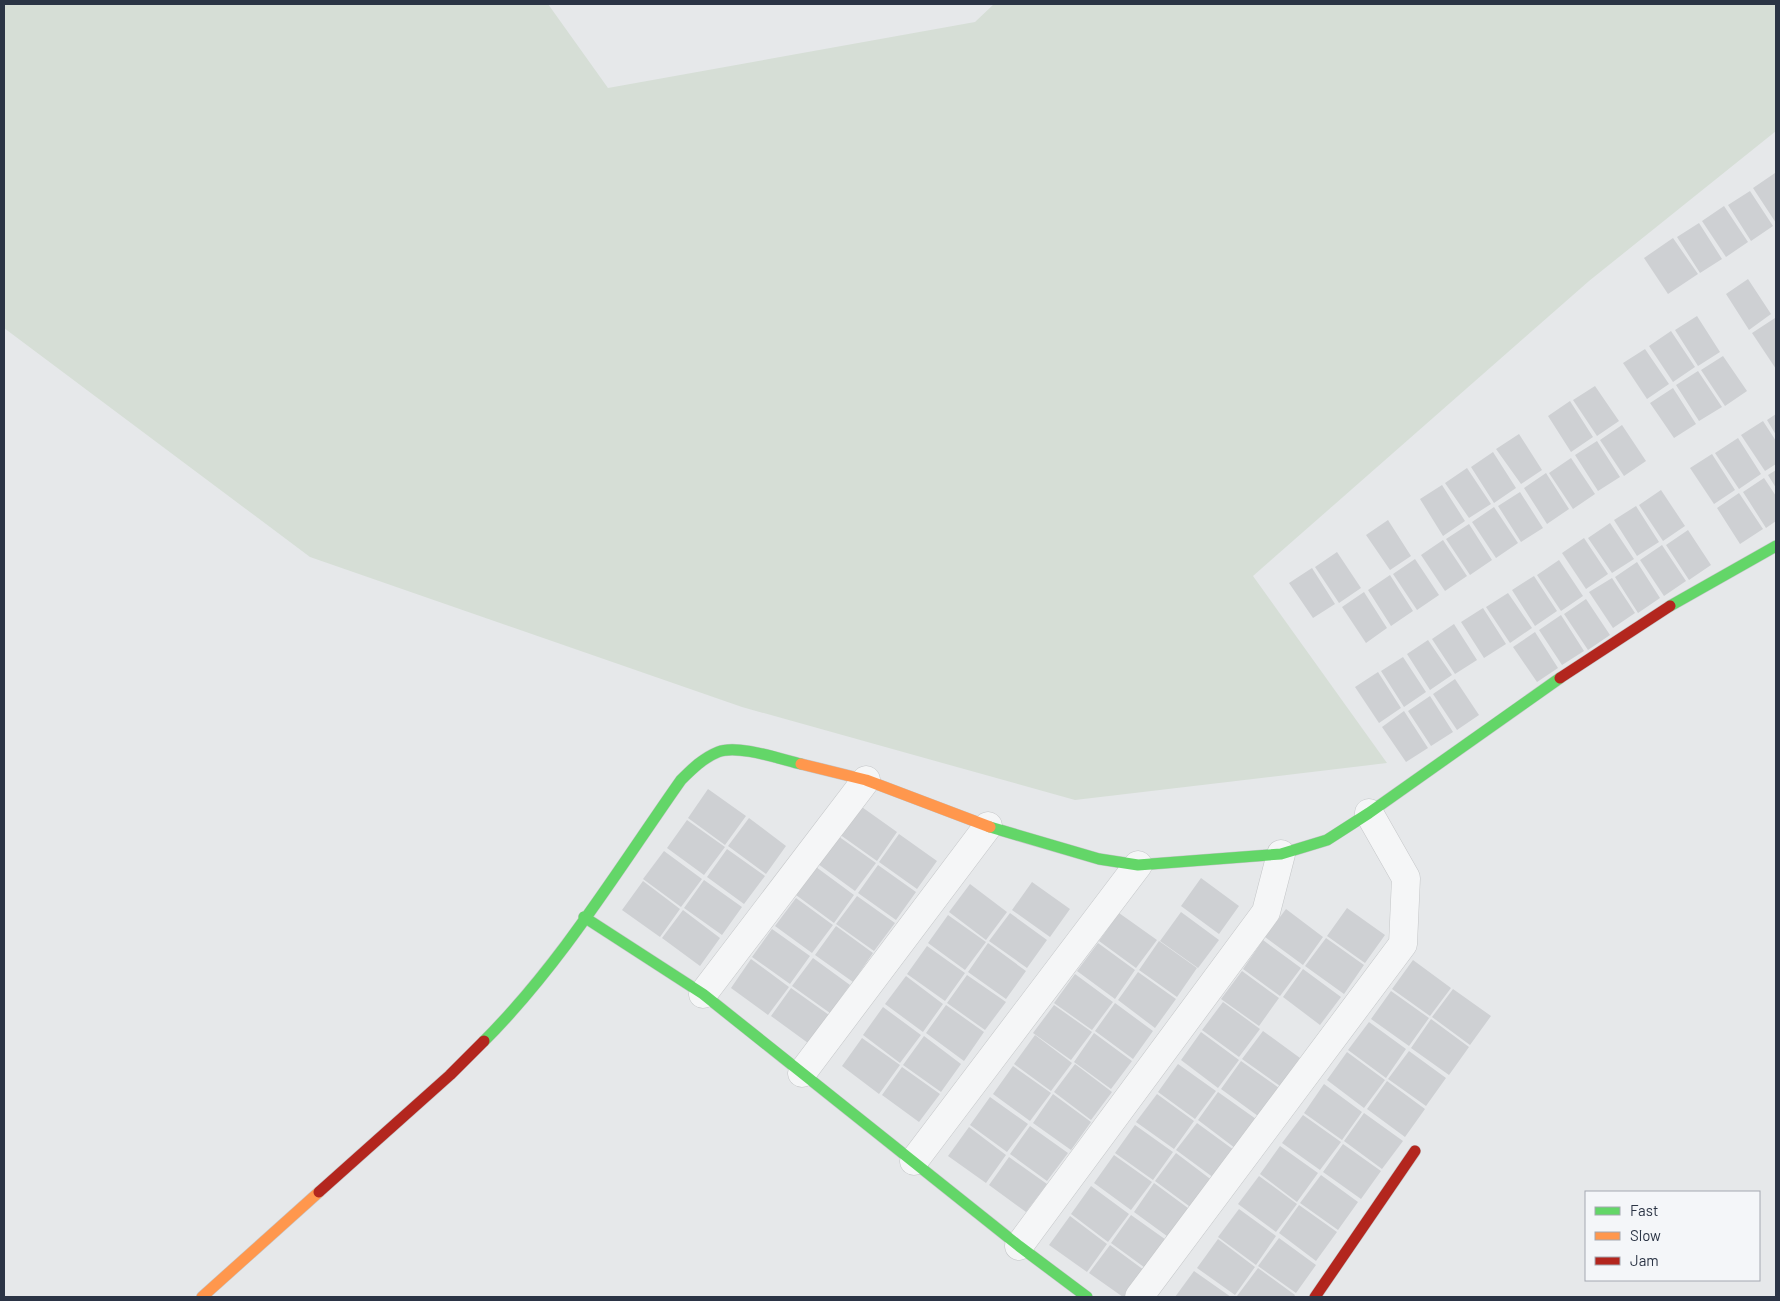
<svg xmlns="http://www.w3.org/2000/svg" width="1780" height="1301" viewBox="0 0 1780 1301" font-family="Barlow,sans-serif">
	<rect width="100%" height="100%" fill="#e6e8ea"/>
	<path fill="#d6ded6" d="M 4,4 L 548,4 L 608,88 L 975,22 L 994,4 L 1776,4 L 1776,131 L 1589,281 L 1253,576 L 1387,763 L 1075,800 L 742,707 L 310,557 L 4,328 Z"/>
	<path fill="#ced0d3" d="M 1775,173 L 1776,174 L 1776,223 L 1753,188 Z
		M 1750,191 L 1773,226 L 1751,241 L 1728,205 Z
		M 1724,206 L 1748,242 L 1726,257 L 1702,221 Z
		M 1699,223 L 1722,259 L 1700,273 L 1677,237 Z
		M 1673,238 L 1698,274 L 1668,294 L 1644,258 Z
		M 1748,279 L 1771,314 L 1749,330 L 1726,294 Z
		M 1697,316 L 1720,352 L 1698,366 L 1675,330 Z
		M 1775,318 L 1776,321 L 1776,369 L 1752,333 Z
		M 1671,331 L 1695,367 L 1673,382 L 1649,346 Z
		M 1645,349 L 1669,384 L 1647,399 L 1623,363 Z
		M 1723,356 L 1747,391 L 1725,406 L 1701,370 Z
		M 1698,371 L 1722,407 L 1699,421 L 1676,385 Z
		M 1595,386 L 1619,421 L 1597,436 L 1573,400 Z
		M 1673,388 L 1696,424 L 1674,438 L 1650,403 Z
		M 1570,401 L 1593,437 L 1571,452 L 1548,416 Z
		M 1776,414 L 1776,435 L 1767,420 Z
		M 1763,421 L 1776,441 L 1776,464 L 1765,471 L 1741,435 Z
		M 1622,425 L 1646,461 L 1624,476 L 1600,440 Z
		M 1519,434 L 1542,470 L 1521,484 L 1496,449 Z
		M 1738,438 L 1761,474 L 1739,489 L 1715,453 Z
		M 1597,441 L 1620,477 L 1598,491 L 1575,455 Z
		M 1493,452 L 1516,488 L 1494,503 L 1471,467 Z
		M 1712,454 L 1735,490 L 1714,504 L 1690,468 Z
		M 1571,458 L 1595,494 L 1573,509 L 1549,473 Z
		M 1467,468 L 1491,504 L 1469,518 L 1445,483 Z
		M 1776,470 L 1776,488 L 1768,475 Z
		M 1546,473 L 1569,509 L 1547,524 L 1524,488 Z
		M 1764,478 L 1776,496 L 1776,521 L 1766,528 L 1743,492 Z
		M 1442,485 L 1465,521 L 1443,536 L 1420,499 Z
		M 1661,490 L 1685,526 L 1663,541 L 1639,505 Z
		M 1520,492 L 1543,528 L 1521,542 L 1498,506 Z
		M 1739,493 L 1763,529 L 1740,544 L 1717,508 Z
		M 1636,506 L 1659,542 L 1637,556 L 1614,520 Z
		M 1494,507 L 1518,543 L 1496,558 L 1472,522 Z
		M 1388,520 L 1411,556 L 1390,570 L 1366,535 Z
		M 1610,523 L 1634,559 L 1612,573 L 1588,538 Z
		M 1469,524 L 1492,560 L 1470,575 L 1446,539 Z
		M 1688,530 L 1711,565 L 1689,580 L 1666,545 Z
		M 1584,538 L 1608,574 L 1586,589 L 1562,553 Z
		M 1443,540 L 1467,576 L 1445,591 L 1421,555 Z
		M 1662,545 L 1686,581 L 1664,596 L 1640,560 Z
		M 1337,552 L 1361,588 L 1339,603 L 1315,567 Z
		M 1415,559 L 1439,595 L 1417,610 L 1393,574 Z
		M 1559,560 L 1583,596 L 1561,611 L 1537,575 Z
		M 1637,562 L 1660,598 L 1638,613 L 1615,577 Z
		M 1312,568 L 1335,604 L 1313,618 L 1289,583 Z
		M 1390,575 L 1413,611 L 1391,626 L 1368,590 Z
		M 1534,576 L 1557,611 L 1535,626 L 1512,590 Z
		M 1612,578 L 1635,613 L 1613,628 L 1589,592 Z
		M 1364,592 L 1387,628 L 1366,643 L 1342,607 Z
		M 1508,593 L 1532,628 L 1510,643 L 1486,607 Z
		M 1586,599 L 1610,635 L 1588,650 L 1564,614 Z
		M 1483,608 L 1506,644 L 1484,658 L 1461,622 Z
		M 1561,615 L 1584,651 L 1562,665 L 1539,630 Z
		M 1454,624 L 1477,660 L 1455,674 L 1432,639 Z
		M 1535,632 L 1558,668 L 1537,682 L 1513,647 Z
		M 1428,640 L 1452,675 L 1430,690 L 1407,654 Z
		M 1403,657 L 1426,692 L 1404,707 L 1381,671 Z
		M 1378,672 L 1401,708 L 1379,723 L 1355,687 Z
		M 1455,679 L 1479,715 L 1457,730 L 1433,694 Z
		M 1430,696 L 1453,732 L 1431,746 L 1408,711 Z
		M 1404,711 L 1428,748 L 1406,762 L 1382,727 Z
		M 708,789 L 746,816 L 725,845 L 688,818 Z
		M 859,805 L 897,832 L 877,861 L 839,834 Z
		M 749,818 L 786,846 L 766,874 L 728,846 Z
		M 687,820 L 725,847 L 704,875 L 667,848 Z
		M 899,834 L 937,861 L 917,889 L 879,862 Z
		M 838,836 L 876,863 L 855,891 L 818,864 Z
		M 727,849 L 765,876 L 744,904 L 707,877 Z
		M 664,851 L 702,879 L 681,907 L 643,879 Z
		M 878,865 L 916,892 L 896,920 L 858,893 Z
		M 816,867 L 854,895 L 834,923 L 796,895 Z
		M 1201,878 L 1239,906 L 1219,934 L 1181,906 Z
		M 704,880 L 742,907 L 722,935 L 684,908 Z
		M 643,881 L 680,909 L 660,937 L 622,910 Z
		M 1032,882 L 1070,909 L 1050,937 L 1012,910 Z
		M 970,884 L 1007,912 L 986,940 L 949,912 Z
		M 857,896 L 895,923 L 874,951 L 836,924 Z
		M 796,898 L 833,925 L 812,953 L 775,926 Z
		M 1347,908 L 1385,935 L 1365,963 L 1327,936 Z
		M 1286,909 L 1323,937 L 1303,965 L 1265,937 Z
		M 683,910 L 720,938 L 700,966 L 662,938 Z
		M 1181,912 L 1219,940 L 1198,968 L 1160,941 Z
		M 1010,913 L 1047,940 L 1027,968 L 989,941 Z
		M 1119,913 L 1157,940 L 1136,968 L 1099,941 Z
		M 948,915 L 986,942 L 965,970 L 928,943 Z
		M 836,926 L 873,953 L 853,982 L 815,955 Z
		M 772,929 L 810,956 L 790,984 L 752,957 Z
		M 1326,938 L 1364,965 L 1344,994 L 1305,966 Z
		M 1263,940 L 1301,968 L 1280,996 L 1243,969 Z
		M 1159,941 L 1197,968 L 1177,997 L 1139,970 Z
		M 988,943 L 1026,971 L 1006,999 L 968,972 Z
		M 1098,943 L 1135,970 L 1115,999 L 1077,971 Z
		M 927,946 L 965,973 L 945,1001 L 907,974 Z
		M 813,958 L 850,985 L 830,1013 L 792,986 Z
		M 751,959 L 789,987 L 768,1015 L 731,988 Z
		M 1413,960 L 1451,988 L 1430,1016 L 1392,989 Z
		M 1303,969 L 1341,997 L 1320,1025 L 1283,997 Z
		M 1242,971 L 1279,998 L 1259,1026 L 1221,999 Z
		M 1138,972 L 1176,999 L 1155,1028 L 1118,1000 Z
		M 1075,974 L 1113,1002 L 1092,1030 L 1054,1003 Z
		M 967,975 L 1006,1002 L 985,1030 L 947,1003 Z
		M 906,976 L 943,1004 L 923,1032 L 885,1004 Z
		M 791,988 L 829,1015 L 808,1043 L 771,1016 Z
		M 1453,989 L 1491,1016 L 1470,1045 L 1432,1017 Z
		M 1391,991 L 1429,1018 L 1409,1046 L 1371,1019 Z
		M 1223,1002 L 1260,1029 L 1239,1057 L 1202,1030 Z
		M 1115,1003 L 1153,1031 L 1133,1059 L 1095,1031 Z
		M 946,1005 L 984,1032 L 964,1061 L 926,1033 Z
		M 1054,1005 L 1092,1032 L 1071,1060 L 1033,1033 Z
		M 883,1007 L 921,1035 L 900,1063 L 863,1035 Z
		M 1431,1019 L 1469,1047 L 1449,1075 L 1411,1048 Z
		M 1369,1022 L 1406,1049 L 1386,1078 L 1348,1050 Z
		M 1263,1031 L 1300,1058 L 1280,1086 L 1242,1059 Z
		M 1201,1032 L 1239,1060 L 1218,1088 L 1181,1060 Z
		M 1094,1033 L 1132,1061 L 1111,1089 L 1074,1062 Z
		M 1035,1035 L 1072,1063 L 1051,1091 L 1014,1064 Z
		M 924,1036 L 961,1064 L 941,1092 L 903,1065 Z
		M 862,1038 L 900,1065 L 879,1094 L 842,1066 Z
		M 1409,1051 L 1446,1078 L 1426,1106 L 1388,1079 Z
		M 1347,1052 L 1385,1080 L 1364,1108 L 1327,1080 Z
		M 1241,1061 L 1279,1088 L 1258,1116 L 1221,1089 Z
		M 1075,1064 L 1112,1092 L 1091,1120 L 1054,1092 Z
		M 1178,1064 L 1216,1091 L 1195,1119 L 1158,1092 Z
		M 1013,1066 L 1051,1093 L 1030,1121 L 993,1094 Z
		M 902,1067 L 940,1094 L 919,1122 L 882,1095 Z
		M 1387,1081 L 1425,1109 L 1405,1137 L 1367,1109 Z
		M 1324,1084 L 1362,1112 L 1342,1140 L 1304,1113 Z
		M 1218,1092 L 1256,1119 L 1235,1148 L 1198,1120 Z
		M 1053,1094 L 1091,1122 L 1071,1150 L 1033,1123 Z
		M 1157,1094 L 1194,1121 L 1174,1149 L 1136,1122 Z
		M 990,1097 L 1028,1124 L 1007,1152 L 970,1125 Z
		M 1364,1113 L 1403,1141 L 1382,1169 L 1344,1141 Z
		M 1303,1115 L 1341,1142 L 1320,1170 L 1282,1143 Z
		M 1197,1123 L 1234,1150 L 1214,1178 L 1176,1150 Z
		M 1135,1125 L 1173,1152 L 1153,1180 L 1115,1153 Z
		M 1030,1126 L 1068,1153 L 1047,1181 L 1010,1154 Z
		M 969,1127 L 1006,1155 L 986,1183 L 948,1156 Z
		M 1343,1144 L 1381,1171 L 1361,1199 L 1323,1172 Z
		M 1280,1146 L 1318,1173 L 1297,1202 L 1260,1174 Z
		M 1176,1153 L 1213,1181 L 1193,1209 L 1155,1181 Z
		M 1114,1155 L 1152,1182 L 1131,1210 L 1094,1183 Z
		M 1009,1157 L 1047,1184 L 1026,1212 L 989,1185 Z
		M 1321,1175 L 1358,1202 L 1338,1230 L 1300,1203 Z
		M 1259,1176 L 1297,1204 L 1276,1232 L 1238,1204 Z
		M 1154,1183 L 1192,1211 L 1171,1239 L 1134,1212 Z
		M 1091,1186 L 1129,1214 L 1108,1242 L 1071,1214 Z
		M 1299,1205 L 1337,1232 L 1316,1261 L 1279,1233 Z
		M 1239,1209 L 1276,1236 L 1256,1265 L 1218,1237 Z
		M 1131,1215 L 1169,1242 L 1148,1270 L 1111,1243 Z
		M 1070,1216 L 1107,1244 L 1087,1272 L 1049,1245 Z
		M 1279,1238 L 1316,1265 L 1296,1293 L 1258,1266 Z
		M 1218,1239 L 1255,1267 L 1235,1295 L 1197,1268 Z
		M 1110,1245 L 1148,1273 L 1130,1297 L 1123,1297 L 1089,1273 Z
		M 1258,1268 L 1295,1295 L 1294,1297 L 1237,1296 Z
		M 1194,1271 L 1231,1297 L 1175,1297 Z"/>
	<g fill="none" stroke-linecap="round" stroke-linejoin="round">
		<defs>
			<path id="street" d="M 703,994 L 866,780
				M 802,1073 L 988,826
				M 914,1161 L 1138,865
				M 1019,1246 L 1266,912 L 1281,854
				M 1139,1297 L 1403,944 L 1406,878 L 1369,813"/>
			<path id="fast" d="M 1670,606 L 1776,546
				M 990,827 L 1099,859 L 1138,865 L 1281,854 L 1327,840 L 1369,813 L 1560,678
				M 584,917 L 703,994 L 1019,1246 L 1087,1297
				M 484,1041 C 561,964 619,868 681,780 C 692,769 703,758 718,752 C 737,744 780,759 801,764"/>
			<path id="slow" d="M 801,764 L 866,780 L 990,827
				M 202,1297 L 319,1192"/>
			<path id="jam" d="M 1560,678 L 1670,606
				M 319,1192 L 450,1075 L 484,1041
				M 1315,1297 L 1415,1151"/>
		</defs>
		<use href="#street" stroke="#c4c6c8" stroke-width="29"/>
		<use href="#fast" stroke="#c4c6c8" stroke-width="12"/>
		<use href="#slow" stroke="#c4c6c8" stroke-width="12"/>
		<use href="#jam" stroke="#c4c6c8" stroke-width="12"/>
		<use href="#street" stroke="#f5f6f7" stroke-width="28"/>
		<use href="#fast" stroke="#63d668" stroke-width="11"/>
		<use href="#slow" stroke="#ff974d" stroke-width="11"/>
		<use href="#jam" stroke="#b3261e" stroke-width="11"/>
	</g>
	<rect width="1780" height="1301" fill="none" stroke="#2b3445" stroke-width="10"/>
	<rect x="1585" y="1191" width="175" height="90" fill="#f4f6f9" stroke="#a4a8b1"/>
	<rect x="1595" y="1207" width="25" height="8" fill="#63d668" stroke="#a4a8b1"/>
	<text x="1630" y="1216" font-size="15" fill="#2b3445">Fast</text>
	<rect x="1595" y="1232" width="25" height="8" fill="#ff974d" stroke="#a4a8b1"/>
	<text x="1630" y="1241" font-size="15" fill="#2b3445">Slow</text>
	<rect x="1595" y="1257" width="25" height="8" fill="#b3261e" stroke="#a4a8b1"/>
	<text x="1630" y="1266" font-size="15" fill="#2b3445">Jam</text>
</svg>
